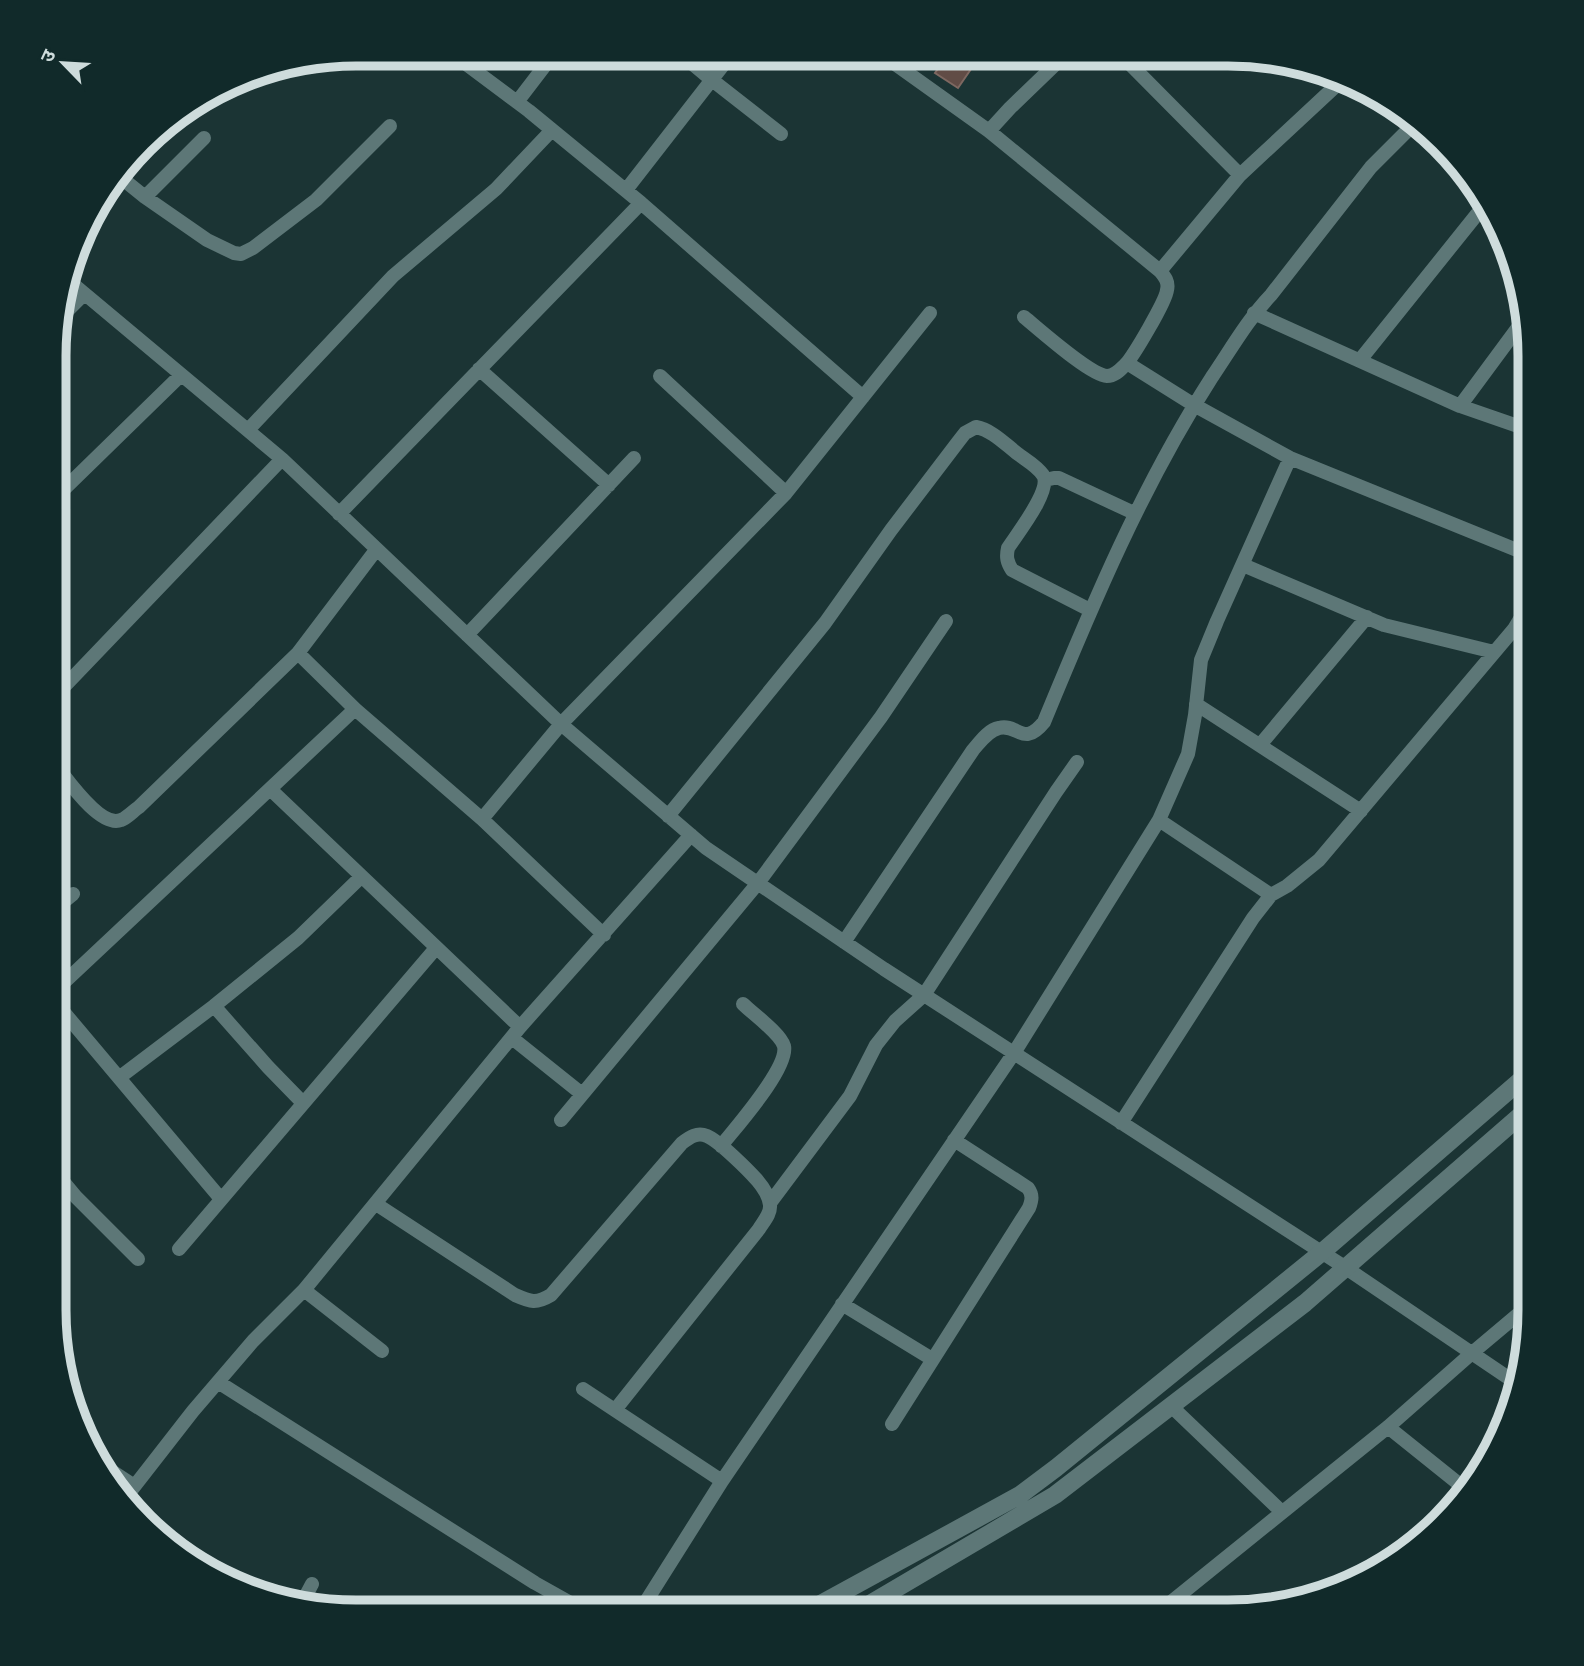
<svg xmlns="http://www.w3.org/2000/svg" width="1584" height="1666" viewBox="0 0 1584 1666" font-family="'Playfair Display','Noto Sans Devanagari',serif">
	<rect width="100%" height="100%" fill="#1b3434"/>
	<path fill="#614c46" stroke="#7e6861" stroke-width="2" d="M 947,56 L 980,56 L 958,88 L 935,73 Z"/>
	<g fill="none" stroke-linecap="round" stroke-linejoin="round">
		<path stroke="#5d7777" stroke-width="14" d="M 454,55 L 529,111 L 641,203 L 863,397
			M 682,55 L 712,80 L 781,134
			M 884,56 L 989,131 L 1160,271 C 1165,277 1169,282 1167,290 C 1166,301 1133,357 1125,365 C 1120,370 1115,376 1107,376 C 1090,375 1040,330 1024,317
			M 1122,56 L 1240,175
			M 517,102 L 553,55
			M 989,131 L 1010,108 L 1064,56
			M 119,176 L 145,197 L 207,240 L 234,253 L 241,254 L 253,248 L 316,200 L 390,126
			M 626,190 L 731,55
			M 145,197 L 204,138
			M 1160,271 L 1240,175 L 1340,82
			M 67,279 L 282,459 L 561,724 L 706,848 L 884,969 L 1346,1268 L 1513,1381
			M 1254,313 L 1460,406 L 1529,430
			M 60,318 L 84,294
			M 1360,360 L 1486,203
			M 1127,363 L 1194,405 L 1290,458 L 1529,555
			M 479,369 L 609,485
			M 660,376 L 786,493
			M 1460,406 L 1525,318
			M 248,430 L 393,276 L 496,189 L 552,130
			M 1045,480 L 1054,478 L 1059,478 L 1134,513
			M 59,494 L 181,375
			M 339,514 L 641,203
			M 1243,565 L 1384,625 L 1494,652
			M 467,635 L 634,458
			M 58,693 L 282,459
			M 1196,704 L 1361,811
			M 355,709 L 482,819 L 561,724 L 786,493 L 930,313
			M 1260,745 L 1367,617
			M 58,768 C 69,782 101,828 121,820 C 127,818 133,811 139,807 L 298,653
			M 270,789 L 520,1027
			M 668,816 L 825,623 L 891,530 L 958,442 L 965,433 L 976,427 C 992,430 1005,444 1018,454 C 1026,460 1037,466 1043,475 C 1052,490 1017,534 1008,548 C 1006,557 1007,562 1012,570 L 1090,610
			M 482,819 L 604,935
			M 1159,820 L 1271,895
			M 57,907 L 73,894
			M 844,942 L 973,750 C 980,742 988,730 999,728 C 1018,723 1023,748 1044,722 C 1093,603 1142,486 1212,377 C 1231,349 1248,319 1271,295 L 1371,167 L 1412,126
			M 57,989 L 355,709 L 298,653 L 376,550
			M 56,1003 L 221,1199
			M 214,1006 L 268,1067 L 303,1103
			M 512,1038 L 582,1094
			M 120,1077 L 214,1006 L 298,938 L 361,877
			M 561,1120 L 758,883 L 881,717 L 946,621
			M 1121,1123 L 1253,918 L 1271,895 L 1287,886 L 1319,860 L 1514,629 L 1529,604
			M 721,1146 C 736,1127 789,1068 784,1046 C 780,1033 753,1014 743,1004
			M 56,1173 L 76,1197 L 138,1259
			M 770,1203 L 850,1096 L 876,1045 L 895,1021 L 924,995 L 1056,792 L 1077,762
			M 376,1204 L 515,1295 C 531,1302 536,1304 551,1295 L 682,1143 C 690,1137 697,1132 707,1136 C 719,1141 748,1170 757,1180 C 763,1187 769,1196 770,1205 C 771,1214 763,1222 759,1229 L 615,1410
			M 179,1249 L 436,948
			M 304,1290 L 382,1351
			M 842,1304 L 932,1359
			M 218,1382 L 535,1583 L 585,1611
			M 583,1389 L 722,1481
			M 1171,1406 L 1282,1512
			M 892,1424 L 1029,1208 C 1032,1200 1033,1195 1028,1188 L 954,1140
			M 1388,1427 L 1464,1488
			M 98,1462 L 133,1485
			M 126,1497 L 193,1411 L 253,1341 L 304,1290 L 520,1027 L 691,835
			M 303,1601 L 312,1584
			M 640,1611 L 722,1481 L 1014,1053 L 1159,820 L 1188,754 L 1195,715 L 1201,660 L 1217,621 L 1290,458
			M 1160,1611 L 1388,1427 L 1472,1353 L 1529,1305"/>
		<path stroke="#5d7777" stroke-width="18" d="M 808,1611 L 1020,1495 L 1056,1468 L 1321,1253 L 1529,1073
			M 858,1611 L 1055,1495 L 1305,1303 L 1529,1108"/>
	</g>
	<path d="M0 0H1584V1666H0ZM356 66H1228A290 290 0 0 1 1518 356V1310A290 290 0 0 1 1228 1600H356A290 290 0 0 1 66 1310V356A290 290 0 0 1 356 66Z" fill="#112a2a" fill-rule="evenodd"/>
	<path fill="none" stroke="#cedcdc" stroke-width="9" d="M356 66H1228A290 290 0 0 1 1518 356V1310A290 290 0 0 1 1228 1600H356A290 290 0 0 1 66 1310V356A290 290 0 0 1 356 66Z"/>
	<g transform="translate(63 63) rotate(295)" stroke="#112a2a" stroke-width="5" paint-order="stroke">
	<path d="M0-5L12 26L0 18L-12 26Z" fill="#cedcdc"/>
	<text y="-10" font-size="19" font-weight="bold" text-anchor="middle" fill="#cedcdc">उ</text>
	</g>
</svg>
